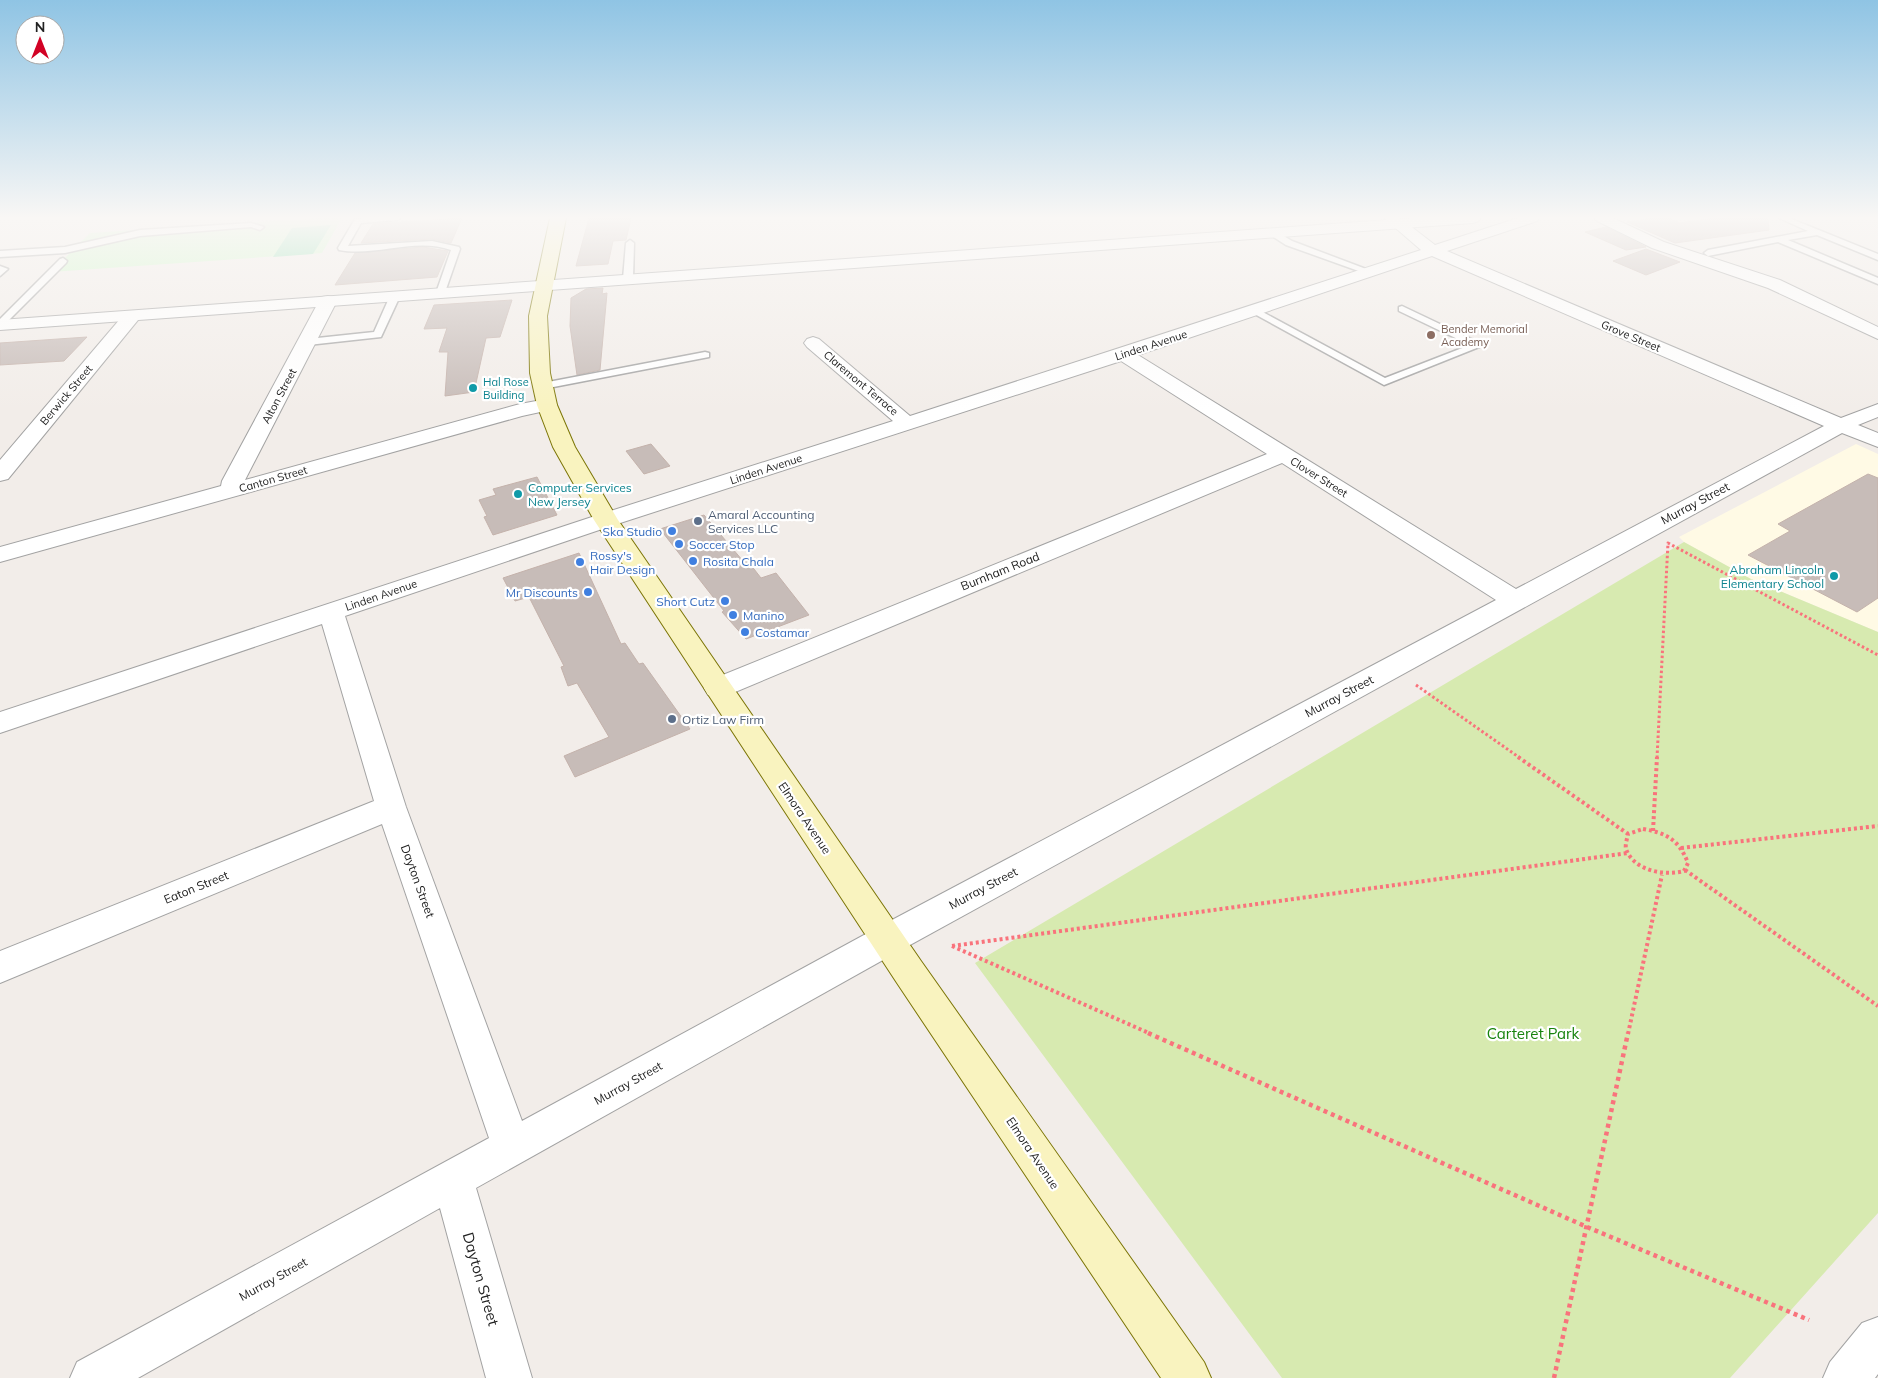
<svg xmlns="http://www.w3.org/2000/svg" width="1878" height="1378" viewBox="0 0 1878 1378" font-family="Mulish,sans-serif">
	<rect width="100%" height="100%" fill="#f2ede9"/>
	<path fill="#fffae5" d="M 1856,444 L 1878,454 L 1878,632 L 1751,579 L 1684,542 L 1679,537 Z"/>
	<path fill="#d7eab0" d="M 1684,542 L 1751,579 L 1878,632 L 1878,1213 L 1730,1378 L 1282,1378 L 975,963 Z"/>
	<path fill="#cdf9c8" d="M 319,218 L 342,218 L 322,253 L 51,272 L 90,233 Z"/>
	<path fill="#89dfaf" d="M 331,225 L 313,254 L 273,257 L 292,228 Z"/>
	<path fill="#c7bcb8" stroke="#c4b2ab" d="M 462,218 L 451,243 L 432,239 L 361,243 L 373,224 Z
		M 589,218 L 631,218 L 626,240 L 613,241 L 608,264 L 576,266 Z
		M 1654,218 L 1668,218 L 1679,223 L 1715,218 L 1768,218 L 1769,230 L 1675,243 L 1627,222 Z
		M 1606,227 L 1646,247 L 1626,250 L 1585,232 Z
		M 423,247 L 448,251 L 437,277 L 335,285 L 355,253 Z
		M 1646,249 L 1680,262 L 1646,275 L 1613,261 Z
		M 603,288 L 602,294 L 607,293 L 600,370 L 577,375 L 570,326 L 571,298 L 586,289 Z
		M 512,300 L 500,337 L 486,338 L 474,392 L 445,396 L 448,352 L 439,352 L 447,328 L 424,329 L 434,305 Z
		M 87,337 L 64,361 L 0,365 L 0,343 Z
		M 651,444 L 670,466 L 644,474 L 626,451 Z
		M 1868,474 L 1878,478 L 1878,598 L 1857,612 L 1748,555 L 1790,531 L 1778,524 Z
		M 537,477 L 557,515 L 493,535 L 484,517 L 487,516 L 479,500 L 496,495 L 493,489 Z
		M 704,515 L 743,561 L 747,560 L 761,578 L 776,573 L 809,615 L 746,639 L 722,612 L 724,611 L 660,529 Z
		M 579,553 L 621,644 L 625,643 L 639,664 L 643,663 L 690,729 L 575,777 L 564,756 L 609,737 L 577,683 L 568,686 L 561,667 L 564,666 L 529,597 L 515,601 L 503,578 Z"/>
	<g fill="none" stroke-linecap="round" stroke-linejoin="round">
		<defs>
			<path id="service" d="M 368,218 L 401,218 L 397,220 L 361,223 L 348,246 L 432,241 L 459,247 L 460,249 L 444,295 L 441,296 L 436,293 L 451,250 C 415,237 376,257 339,250 L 338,248 L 355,219 Z
				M 1779,218 L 1789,218 L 1878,254 L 1878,260 L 1817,235 L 1788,240 L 1878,278 L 1878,284 L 1778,242 L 1708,256 L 1704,253 L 1708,250 L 1808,231 Z
				M 251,223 L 264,227 L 260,230 L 251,227 L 140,236 L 65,253 L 0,257 L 0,251 L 65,247 L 140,230 Z
				M 1272,229 L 1292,241 L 1374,272 L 1373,274 L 1367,274 L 1286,245 L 1269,234 L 1268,232 Z
				M 630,240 L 634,243 L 633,279 L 628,282 L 623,279 L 626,243 Z
				M 63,258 L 67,261 L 66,263 L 3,326 L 0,327 L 0,319 L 60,259 Z
				M 0,266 L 8,269 L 0,276 Z
				M 395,293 L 400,296 L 381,337 L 308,345 L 303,342 L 308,339 L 374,332 L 390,296 Z
				M 1402,306 L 1484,345 L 1384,385 L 1249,311 L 1254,308 L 1257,309 L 1385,378 L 1470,345 L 1399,311 L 1399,307 Z
				M 705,352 L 709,353 L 709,357 L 543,389 L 538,386 L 543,383 Z"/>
			<path id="minor" d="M 1384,218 L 1400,218 L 1435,245 L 1518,218 L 1539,218 L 1537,221 L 1447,251 L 1841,418 L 1878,404 L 1878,417 L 1858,425 L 1878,433 L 1878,447 L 1842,433 L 899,951 L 476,1188 L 532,1378 L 486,1378 L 440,1208 L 138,1378 L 70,1378 L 77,1362 L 489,1138 L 382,824 L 0,983 L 0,951 L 374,801 L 322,624 L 0,733 L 0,712 L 598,515 L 893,421 L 807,347 L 804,343 L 807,339 L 813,337 L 819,339 L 910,416 L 1421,250 ZM 1432,256 L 1824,426 L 1516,589 L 1138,355 ZM 1121,361 L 1267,454 L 708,681 L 704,688 L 708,695 L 718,698 L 728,695 L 1282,463 L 1496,600 L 875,929 L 522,1121 L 406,807 L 345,616 L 614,525 Z
				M 1594,218 L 1613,218 L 1664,242 L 1780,280 L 1878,327 L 1878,339 L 1768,288 L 1652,248 L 1597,221 Z
				M 328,296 L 334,297 L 337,301 L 245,480 L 520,404 L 547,399 L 554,401 L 557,405 L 554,409 L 522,416 L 0,562 L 0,547 L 221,486 L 222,481 L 319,301 L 322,297 Z
				M 132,311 L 138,312 L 141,316 L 138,320 L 8,479 L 0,481 L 0,460 L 126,312 Z
				M 1878,1317 L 1878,1374 L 1875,1378 L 1823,1378 L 1830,1362 L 1862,1323 Z"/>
			<path id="tertiary" d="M 1414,218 L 1481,218 L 1478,221 L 1473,223 L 0,330 L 0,320 Z"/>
			<path id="secondary" d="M 550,218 L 566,218 L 547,316 L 550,373 L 557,405 L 575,447 L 618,520 L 921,961 L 1204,1362 L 1211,1378 L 1161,1378 L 897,983 L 594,520 L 553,447 L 537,405 L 530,373 L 529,316 Z"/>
		</defs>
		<use href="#service" stroke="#a3a3a3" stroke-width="3"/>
		<use href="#minor" stroke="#a3a3a3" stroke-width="2"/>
		<use href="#tertiary" stroke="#a3a3a3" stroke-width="2"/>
		<use href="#secondary" stroke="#7c7506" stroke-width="2"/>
		<path stroke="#f9737c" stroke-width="3" stroke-dasharray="2.5 2.5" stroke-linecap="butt" d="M 1416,685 L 1520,758
			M 1657,758 L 1668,543 L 1878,655"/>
		<path stroke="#f9737c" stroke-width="4" stroke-dasharray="3 3" stroke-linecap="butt" d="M 1518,757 L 1628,834
			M 1643,829 C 1667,833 1679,840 1688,863 L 1684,871 C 1664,876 1634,871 1626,849 C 1625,845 1627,839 1628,834 Z
			M 1653,831 L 1657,757
			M 1681,848 L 1878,826
			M 1685,870 L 1878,1006
			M 952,946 L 1151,1034
			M 952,946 L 1628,853
			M 1628,1034 L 1662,875"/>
		<path stroke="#f9737c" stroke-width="4.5" stroke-dasharray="4 4" stroke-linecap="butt" d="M 1148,1033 L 1587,1227 L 1809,1320
			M 1554,1378 L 1628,1033"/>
		<use href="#service" fill="#fff" fill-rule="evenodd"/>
		<use href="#minor" fill="#fff" fill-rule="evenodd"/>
		<use href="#tertiary" fill="#fff" fill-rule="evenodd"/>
		<use href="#secondary" fill="#f9f3bf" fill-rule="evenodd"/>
	</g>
	<linearGradient id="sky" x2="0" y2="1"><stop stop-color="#8fc4e4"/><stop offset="0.53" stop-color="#f9f7f5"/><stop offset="1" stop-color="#f9f7f5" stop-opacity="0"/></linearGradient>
	<rect width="1878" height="411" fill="url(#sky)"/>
	<circle fill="#8d6e63" stroke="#fff" stroke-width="2" cx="1431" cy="335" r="5"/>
	<g fill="#0f9aa8" stroke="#fff" stroke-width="2">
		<circle cx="473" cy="388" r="5"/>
		<circle cx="518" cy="494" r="5"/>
		<circle cx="1834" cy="576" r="5"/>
	</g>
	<g fill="#5c6f8a" stroke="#fff" stroke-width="2">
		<circle cx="698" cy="521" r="5"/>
		<circle cx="672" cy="719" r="5"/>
	</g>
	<g fill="#3f7fe0" stroke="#fff" stroke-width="2">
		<circle cx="672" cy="531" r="5"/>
		<circle cx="679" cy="544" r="5"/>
		<circle cx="693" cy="561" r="5"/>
		<circle cx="580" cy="562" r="5"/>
		<circle cx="588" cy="592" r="5"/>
		<circle cx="725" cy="601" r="5"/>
		<circle cx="733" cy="615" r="5"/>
		<circle cx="745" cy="632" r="5"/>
	</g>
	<g text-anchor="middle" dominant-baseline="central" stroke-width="4.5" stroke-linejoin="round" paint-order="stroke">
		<g font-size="11" fill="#785e54" stroke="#fff" text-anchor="start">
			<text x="1441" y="329">Bender Memorial<tspan x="1441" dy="13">Academy</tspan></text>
		</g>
		<g font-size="11" fill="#222" stroke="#fff">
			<text transform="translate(1631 336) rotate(23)">Grove Street</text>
			<text transform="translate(1151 345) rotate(-18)">Linden Avenue</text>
			<text transform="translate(861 383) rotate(40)">Claremont Terrace</text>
			<text transform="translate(66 395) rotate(-50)">Berwick Street</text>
			<text transform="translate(279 396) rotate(-62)">Alton Street</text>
			<text transform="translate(766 469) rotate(-18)">Linden Avenue</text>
			<text transform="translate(1319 477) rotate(32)">Clover Street</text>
			<text transform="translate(273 479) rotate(-16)">Canton Street</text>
			<text transform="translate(381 595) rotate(-19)">Linden Avenue</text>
		</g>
		<g font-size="11" fill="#0d838f" stroke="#fff" text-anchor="start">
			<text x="483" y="382">Hal Rose<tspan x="483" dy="13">Building</tspan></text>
		</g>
		<g font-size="12" fill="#0d838f" stroke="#fff" text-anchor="start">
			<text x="528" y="487">Computer Services<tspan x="528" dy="14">New Jersey</tspan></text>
			<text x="1824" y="569" text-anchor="end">Abraham Lincoln<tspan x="1824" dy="14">Elementary School</tspan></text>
		</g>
		<g font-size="12" fill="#222" stroke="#fff">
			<text transform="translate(1695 503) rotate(-28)">Murray Street</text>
			<text transform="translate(1000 571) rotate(-22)">Burnham Road</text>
			<text transform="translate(1339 696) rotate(-28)">Murray Street</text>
			<text transform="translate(805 818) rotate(56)">Elmora Avenue</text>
			<text transform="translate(418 881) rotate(70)">Dayton Street</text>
			<text transform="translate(196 887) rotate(-22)">Eaton Street</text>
			<text transform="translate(983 888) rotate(-28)">Murray Street</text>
			<text transform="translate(628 1083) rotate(-29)">Murray Street</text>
			<text transform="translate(1033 1153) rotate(56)">Elmora Avenue</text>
			<text transform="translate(273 1279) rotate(-29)">Murray Street</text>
		</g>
		<g font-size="12" fill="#4e5e75" stroke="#fff" text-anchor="start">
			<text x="708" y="514">Amaral Accounting<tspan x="708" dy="14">Services LLC</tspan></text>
			<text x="682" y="719">Ortiz Law Firm</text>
		</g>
		<g font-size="12" fill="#366cbe" stroke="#fff" text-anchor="start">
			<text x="662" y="531" text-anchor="end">Ska Studio</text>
			<text x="689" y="544">Soccer Stop</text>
			<text x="590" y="555">Rossy's<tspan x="590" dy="14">Hair Design</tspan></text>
			<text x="703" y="561">Rosita Chala</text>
			<text x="578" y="592" text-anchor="end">Mr Discounts</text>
			<text x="715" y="601" text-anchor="end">Short Cutz</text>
			<text x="743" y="615">Manino</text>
			<text x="755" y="632">Costamar</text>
		</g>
		<g font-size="15" fill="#17830d" stroke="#fff">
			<text x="1533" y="1033">Carteret Park</text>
		</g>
		<g font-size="15" fill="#222" stroke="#fff">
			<text transform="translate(481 1279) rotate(74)">Dayton Street</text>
		</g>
	</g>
	<g transform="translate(40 40)"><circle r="24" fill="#ffffff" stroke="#a7a7a7"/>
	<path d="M0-4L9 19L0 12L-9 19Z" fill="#d20225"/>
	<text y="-8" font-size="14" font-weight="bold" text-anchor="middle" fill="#222222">N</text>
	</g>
</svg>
